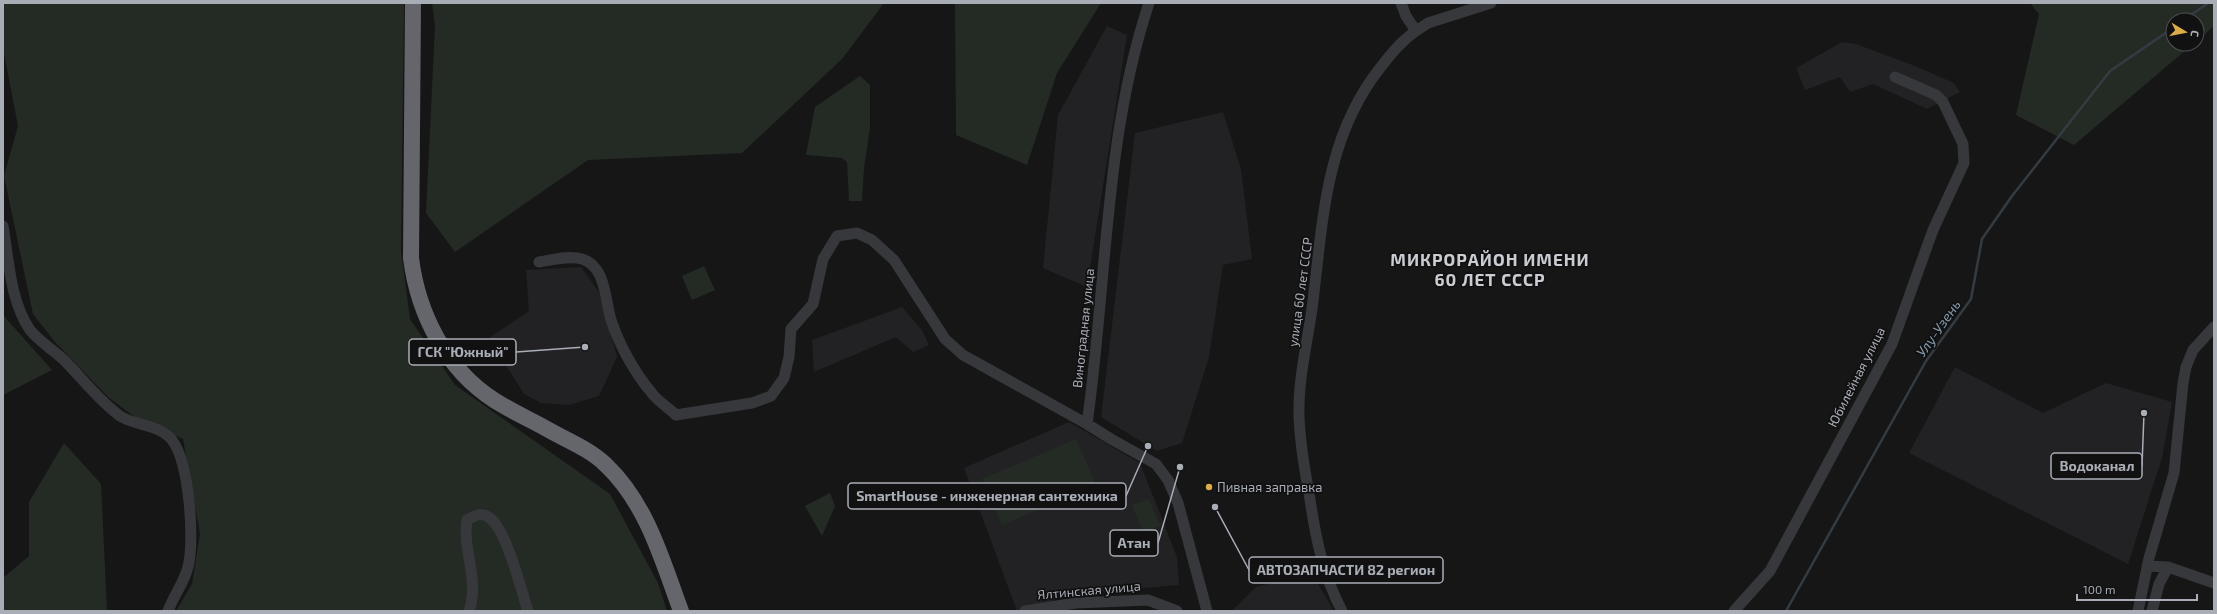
<svg xmlns="http://www.w3.org/2000/svg" width="2217" height="614" viewBox="0 0 2217 614" font-family="'Exo 2',sans-serif">
	<rect width="100%" height="100%" fill="#161617"/>
	<path fill="#222224" d="M 1107,26 L 1127,35 L 1087,287 L 1043,268 L 1058,115 Z
		M 1842,42 L 1856,44 L 1915,66 L 1954,83 L 1960,92 L 1927,109 L 1873,84 L 1850,92 L 1840,77 L 1805,90 L 1796,68 Z
		M 1223,112 L 1241,169 L 1252,259 L 1223,265 L 1209,357 L 1182,443 L 1157,451 L 1101,417 L 1135,133 Z
		M 581,267 L 599,292 L 617,357 L 599,396 L 569,405 L 541,403 L 524,394 L 489,338 L 529,311 L 526,270 Z
		M 902,307 L 922,330 L 929,345 L 913,352 L 896,337 L 814,372 L 812,340 Z
		M 1955,367 L 2043,413 L 2106,383 L 2172,402 L 2162,458 L 2128,564 L 1909,453 Z
		M 1069,422 L 1140,463 L 1177,557 L 1179,585 L 1075,594 L 1017,611 L 964,468 Z
		M 1311,572 L 1334,611 L 1232,611 L 1256,587 Z"/>
	<path fill="#242b25" d="M 3,3 L 404,3 L 401,251 L 410,319 L 455,385 L 610,494 L 658,583 L 667,611 L 176,611 L 192,584 L 200,534 L 183,439 L 136,418 L 108,397 L 55,342 L 33,314 L 4,176 L 18,126 L 3,48 Z
		M 432,3 L 884,3 L 842,59 L 742,153 L 588,160 L 455,252 L 426,213 L 435,26 Z
		M 953,3 L 1101,3 L 1057,73 L 1027,165 L 956,135 L 955,5 Z
		M 2030,3 L 2214,3 L 2214,26 L 2197,41 L 2197,20 L 2173,20 L 2173,44 L 2193,44 L 2074,145 L 2016,115 L 2039,14 Z
		M 860,76 L 870,85 L 870,128 L 864,168 L 862,201 L 849,201 L 847,162 L 842,158 L 806,155 L 815,107 Z
		M 704,266 L 715,290 L 692,300 L 682,276 Z
		M 3,315 L 52,370 L 3,395 Z
		M 1076,439 L 1096,485 L 1002,525 L 982,479 Z
		M 64,443 L 101,484 L 107,611 L 3,611 L 3,578 L 29,556 L 29,502 Z
		M 830,493 L 835,506 L 822,536 L 805,506 Z
		M 1149,499 L 1160,526 L 1143,532 L 1132,505 Z"/>
	<g fill="none" stroke-linecap="round" stroke-linejoin="round">
		<path stroke="#343c42" stroke-width="2.5" d="M 2184,20 L 2208,3
			M 1786,611 L 1926,361 L 1971,299 L 1982,239 L 2012,196 L 2110,71 L 2173,28"/>
		<path stroke="#37383c" stroke-width="11" d="M 1149,3 C 1104,138 1107,284 1087,424 L 1111,439 L 1156,464 L 1168,480 L 1178,503 L 1207,611
			M 1416,31 L 1428,23 L 1491,3
			M 3,226 C 9,260 10,301 30,330 C 39,341 53,350 64,360 C 82,378 99,401 120,416 C 135,426 159,424 172,440 C 189,462 195,540 188,567 C 184,583 174,595 168,611
			M 539,262 C 552,260 569,255 582,259 C 606,266 605,300 611,320 C 619,344 634,372 651,392 C 657,401 668,407 676,415 L 752,403 L 771,396 L 784,378 L 789,357 L 791,329 L 813,304 L 823,259 L 837,236 L 857,233 L 872,240 L 894,260 L 945,339 L 963,355 L 1087,424
			M 2147,566 L 2168,567 L 2214,583
			M 469,611 C 480,580 462,550 467,520 C 475,515 482,512 490,518 C 507,531 521,590 528,611
			M 1025,611 L 1076,603 L 1148,600 L 1177,611
			M 1342,611 C 1322,573 1315,534 1309,493 C 1304,467 1300,442 1299,416 C 1298,380 1307,344 1312,309 C 1323,223 1324,139 1380,68 C 1391,54 1401,41 1416,31 L 1406,16 L 1401,3
			M 1734,611 L 1770,571 L 1892,344 L 1933,230 L 1964,163 L 1963,144 L 1943,102 L 1936,95 L 1895,77
			M 2138,611 L 2149,558 L 2174,473 L 2183,383 L 2186,367 L 2193,350 L 2214,327
			M 2152,611 L 2159,584 L 2168,567"/>
		<path stroke="#64666c" stroke-width="16" d="M 413,3 L 411,258 C 418,314 446,369 494,400 C 511,411 529,419 547,429 C 566,440 590,449 606,465 C 647,504 662,560 681,611"/>
	</g>
	<circle fill="#dcac48" stroke="#111112" stroke-width="1.5" cx="1209" cy="487" r="4"/>
	<g text-anchor="middle" dominant-baseline="central" stroke-width="3.5" stroke-linejoin="round" paint-order="stroke">
		<g font-size="13" fill="#a9adb6" stroke="#111112">
			<text transform="translate(1300 292) rotate(-82)">улица 60 лет СССР</text>
			<text transform="translate(1083 328) rotate(-84)">Виноградная улица</text>
			<text transform="translate(1856 377) rotate(-63)">Юбилейная улица</text>
			<text transform="translate(1089 590) rotate(-5)">Ялтинская улица</text>
		</g>
		<g font-size="13" fill="#a9adb6" stroke="#111112" text-anchor="start">
			<text x="1217" y="487">Пивная заправка</text>
		</g>
		<g font-size="14" font-style="italic" fill="#8499ad" stroke="#111112">
			<text transform="translate(1938 328) rotate(-55)">Улу-Узень</text>
		</g>
		<g font-size="17" font-weight="bold" letter-spacing="1" fill="#caccd2" stroke="#111112">
			<text x="1490" y="259">МИКРОРАЙОН ИМЕНИ<tspan x="1490" dy="20">60 ЛЕТ СССР</tspan></text>
		</g>
	</g>
	<path fill="none" stroke="#a9adb6" stroke-width="1.5" d="M585 347L516 352M2144 413L2142 466M1148 446L1126 496M1180 467L1158 543M1215 507L1249 570"/>
	<g fill="#a9adb6" stroke="#111112" stroke-width="1.5">
		<circle cx="585" cy="347" r="4"/>
		<circle cx="2144" cy="413" r="4"/>
		<circle cx="1148" cy="446" r="4"/>
		<circle cx="1180" cy="467" r="4"/>
		<circle cx="1215" cy="507" r="4"/>
	</g>
	<g fill="#111112" stroke="#a9adb6" stroke-width="1.5">
		<rect x="409" y="339" width="107" height="26" rx="4"/>
		<rect x="2051" y="453" width="91" height="26" rx="4"/>
		<rect x="848" y="483" width="278" height="26" rx="4"/>
		<rect x="1110" y="530" width="48" height="26" rx="4"/>
		<rect x="1249" y="557" width="194" height="26" rx="4"/>
	</g>
	<g font-size="14" text-anchor="middle" font-weight="bold" fill="#a9adb6">
		<text x="463" y="357">ГСК "Южный"</text>
		<text x="2097" y="471">Водоканал</text>
		<text x="987" y="501">SmartHouse - инженерная сантехника</text>
		<text x="1134" y="548">Атан</text>
		<text x="1346" y="575">АВТОЗАПЧАСТИ 82 регион</text>
	</g>
	<rect width="2217" height="614" fill="none" stroke="#a9adb6" stroke-width="8"/>
	<g transform="translate(2185 32) rotate(100)"><circle r="19" fill="#111112" stroke="#4e4f54"/>
	<path d="M0-3L7 15L0 10L-7 15Z" fill="#dcac48"/>
	<text y="-6" font-size="11" font-weight="bold" text-anchor="middle" fill="#a9adb6">С</text>
	</g>
	<path d="M2077 594v6h120v-6" fill="none" stroke="#a9adb6" stroke-width="2"/>
	<text x="2083" y="594" font-size="12" fill="#a9adb6" stroke="#111112" stroke-width="3" paint-order="stroke">100 m</text>
</svg>
